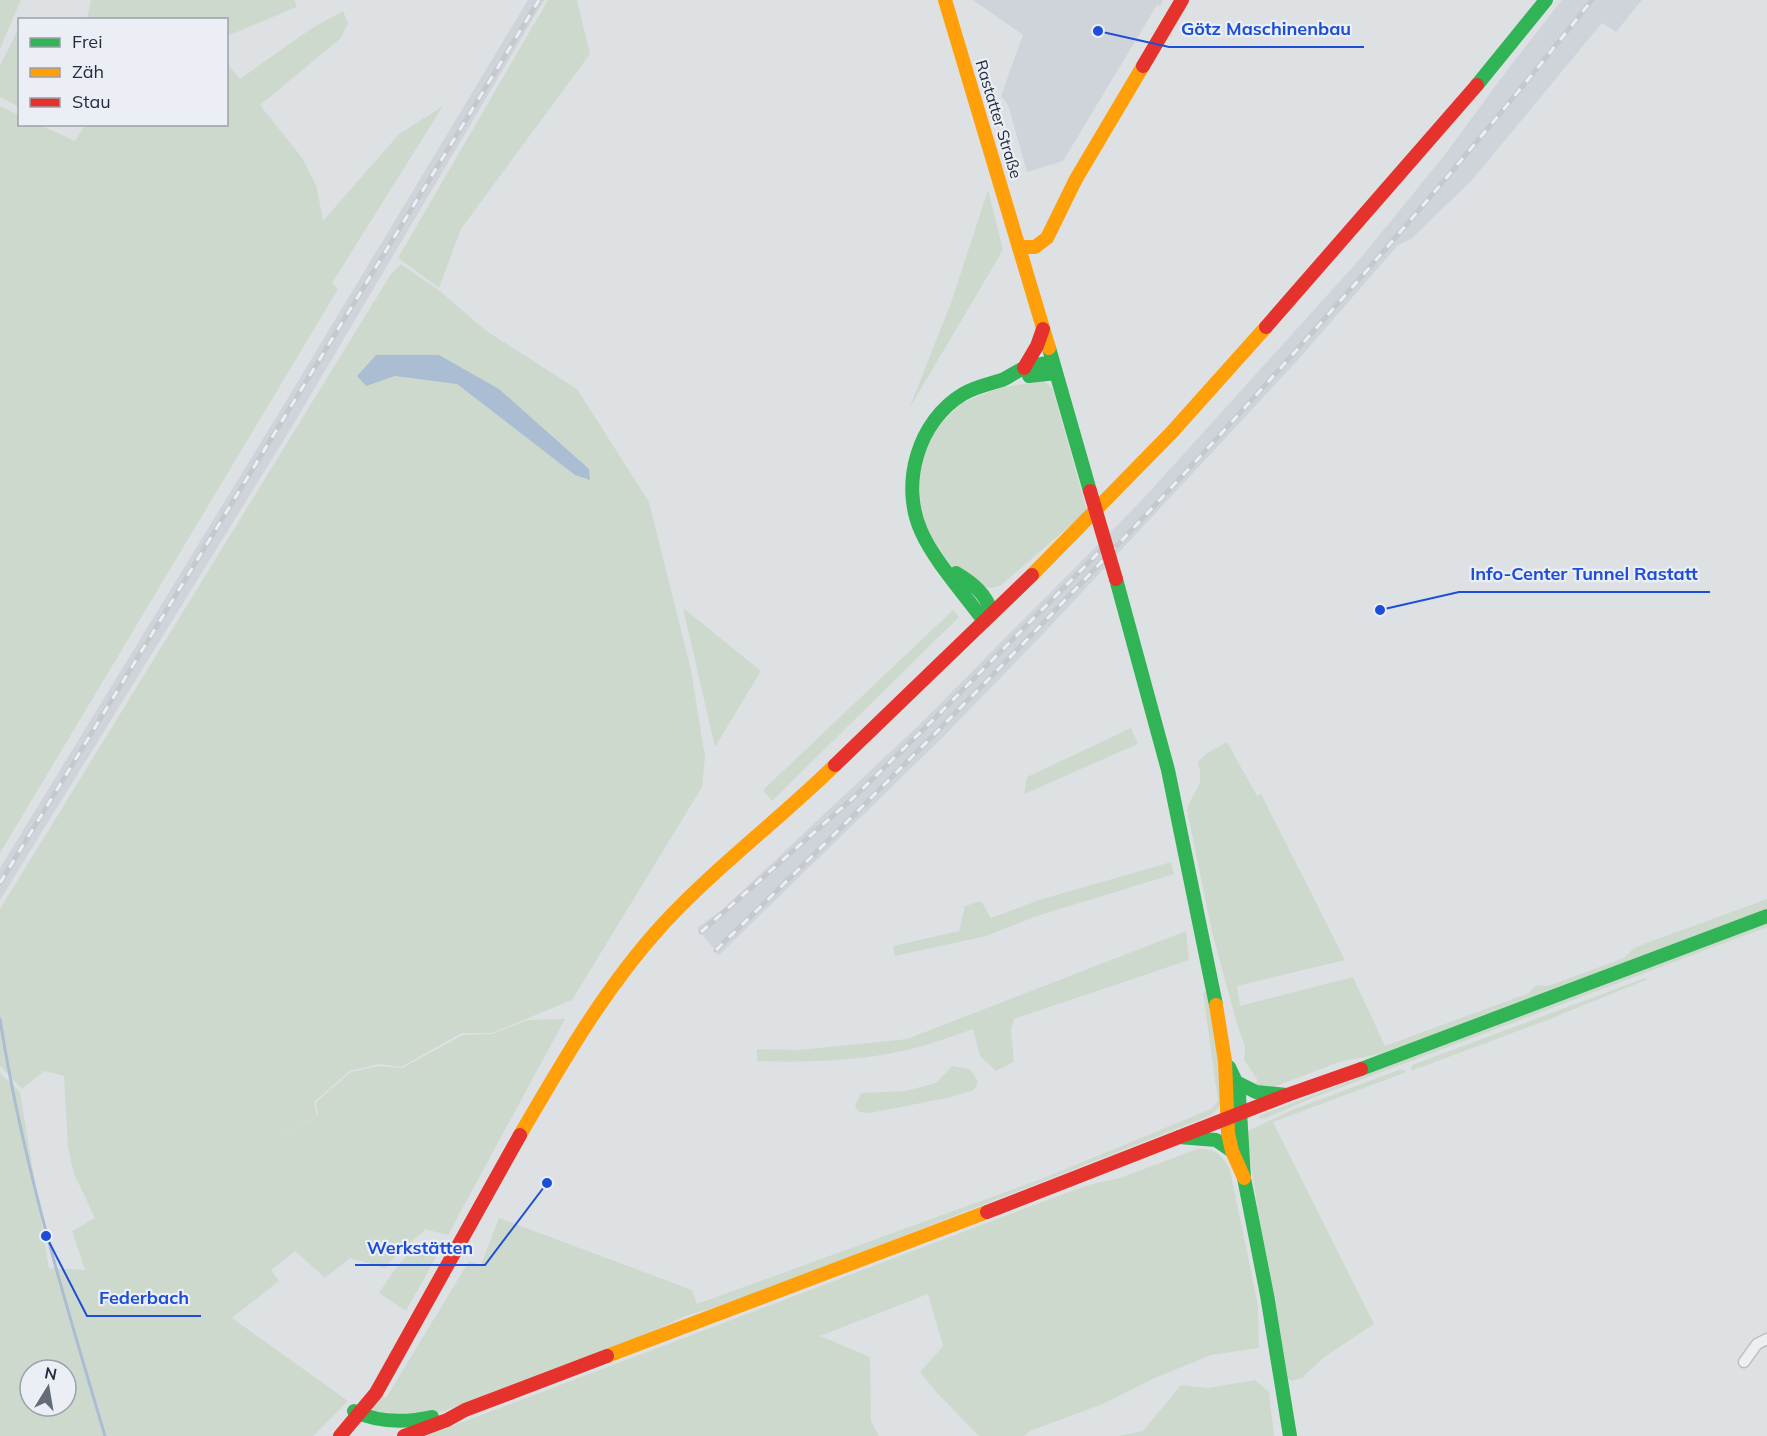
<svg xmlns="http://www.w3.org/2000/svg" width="1767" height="1436" viewBox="0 0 1767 1436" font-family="Mulish,sans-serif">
	<rect width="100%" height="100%" fill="#dee1e4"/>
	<path fill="#cfd4db" d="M 528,0 L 544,0 L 293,425 L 0,900 L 0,868 L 277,416 Z
		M 973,0 L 1163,0 L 1160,6 L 1157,5 L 1063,161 L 1027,172 L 1008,105 L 1001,96 L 1023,35 Z
		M 1562,0 L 1642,0 L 1616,32 L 1602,23 L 1472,180 L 1411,239 L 1398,245 L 1297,361 L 1045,632 L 942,738 L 719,955 L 697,928 L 723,909 L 919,725 L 1142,500 L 1359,260 L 1443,157 L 1508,69 Z"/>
	<path fill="#ced9ce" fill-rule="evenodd" d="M 0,0 L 21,0 L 0,49 Z
		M 91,0 L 294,0 L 297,7 L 227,36 L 226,20 L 87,19 Z
		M 548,0 L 577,0 L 590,54 L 461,229 L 439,288 L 398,258 Z
		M 343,11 L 348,23 L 341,38 L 260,105 L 303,159 L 317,188 L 323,221 L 399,134 L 443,106 L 332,283 L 338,289 L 0,853 L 0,106 L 19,115 L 20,124 L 40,125 L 75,141 L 85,125 L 226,124 L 227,64 L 240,79 L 312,28 Z
		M 19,28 L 19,107 L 0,97 L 0,65 Z
		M 988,190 L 1003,250 L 909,409 L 952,300 Z
		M 401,264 L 440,291 L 485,330 L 577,389 L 649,502 L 691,670 L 705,757 L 702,787 L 572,1000 L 492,1033 L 462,1033 L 401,1067 L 379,1064 L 350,1071 L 314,1102 L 317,1116 L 249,1150 L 318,1116 L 316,1102 L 351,1072 L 379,1066 L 402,1068 L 463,1035 L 492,1034 L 528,1020 L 565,1019 L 448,1235 L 424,1229 L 424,1231 L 398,1253 L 385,1268 L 350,1258 L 325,1278 L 295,1251 L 271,1270 L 279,1281 L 232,1318 L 348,1401 L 313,1436 L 0,1436 L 0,1073 L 20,1092 L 49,1268 L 85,1270 L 72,1231 L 95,1218 L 74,1174 L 68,1148 L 64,1076 L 44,1071 L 22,1089 L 0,1066 L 0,909 L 391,274 ZM 30,1370 L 66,1370 L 66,1406 L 30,1406 Z
		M 1042,381 L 1047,383 L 1053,390 L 1087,511 L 1000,586 L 991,588 L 982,587 L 951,566 L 920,519 L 920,463 L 937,427 L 962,403 L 999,388 Z
		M 683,608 L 761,671 L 715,747 Z
		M 953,610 L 959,617 L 772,801 L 763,790 Z
		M 1131,728 L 1138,744 L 1024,794 L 1027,777 Z
		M 1227,742 L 1257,796 L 1261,794 L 1345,960 L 1237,986 L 1240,1006 L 1353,977 L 1385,1046 L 1529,993 C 1535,984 1538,984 1548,986 L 1624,958 L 1634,948 L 1644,944 L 1767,899 L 1767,909 L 1380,1054 L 1339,1062 L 1269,1089 L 1255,1088 L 1257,1079 L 1244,1060 L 1245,1047 L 1237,1024 L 1212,932 L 1187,810 C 1194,787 1205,790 1198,762 L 1207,753 Z
		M 1171,862 L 1174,874 L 1037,916 L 986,936 L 895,956 L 893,946 L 959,931 L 965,906 L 981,901 L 991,918 L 1039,900 Z
		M 1767,922 L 1767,927 L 1310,1099 L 1266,1118 L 1261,1119 L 1258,1116 Z
		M 1186,931 L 1189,960 L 1014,1019 L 1011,1030 L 1014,1062 L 996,1071 L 980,1056 L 973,1029 C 953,1036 932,1044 911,1049 C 861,1061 809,1063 757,1061 L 757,1049 L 799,1050 L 907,1039 Z
		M 1645,978 L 1648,979 L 1550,1019 L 1411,1071 L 1412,1065 Z
		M 1209,991 C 1212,1012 1226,1089 1220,1104 C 1218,1110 1213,1114 1207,1117 L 734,1302 L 688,1315 L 633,1340 L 444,1411 L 424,1416 L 371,1411 L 380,1396 L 386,1398 L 469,1261 L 481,1265 L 499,1218 L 692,1290 L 697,1304 L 1044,1178 L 1211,1109 L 1218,1101 L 1203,993 Z
		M 952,1066 L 970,1069 L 978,1082 L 974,1090 L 947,1098 L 870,1113 L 859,1112 L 855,1106 L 861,1093 L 905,1091 L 936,1083 Z
		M 1401,1069 L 1407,1072 L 1273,1122 L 1374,1324 L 1323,1358 L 1302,1378 L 1291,1381 L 1283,1376 L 1246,1132 L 1292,1110 Z
		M 1197,1149 C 1214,1147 1223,1155 1230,1170 L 1258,1305 L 1259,1348 L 1211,1355 L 1155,1378 L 1105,1403 L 1030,1431 L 1024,1436 L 979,1436 L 936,1392 L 920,1372 L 943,1346 L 928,1294 L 820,1336 L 870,1357 L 871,1421 L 879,1436 L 426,1436 L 1023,1209 L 1088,1185 L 1120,1178 Z
		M 430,1241 L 442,1246 L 406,1311 L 379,1293 C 393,1273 406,1248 430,1241 Z
		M 1255,1380 L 1269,1392 L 1274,1436 L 1118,1436 L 1143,1431 L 1181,1385 L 1208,1388 Z"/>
	<path fill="#aabdd2" d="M 376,355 L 439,355 L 499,389 L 589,469 L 590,480 L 575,475 L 457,384 L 395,376 L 366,386 L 357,376 Z"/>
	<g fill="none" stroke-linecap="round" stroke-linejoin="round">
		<path stroke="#aabdd2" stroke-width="3" d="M 0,1019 C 22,1161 64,1298 105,1436"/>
		<defs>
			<path id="street" d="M 1744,1362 L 1757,1344 L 1767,1339"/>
		</defs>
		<use href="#street" stroke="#bcbfc2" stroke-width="13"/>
		<use href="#street" stroke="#edeff1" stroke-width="10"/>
		<path stroke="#30b455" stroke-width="14" d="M 1477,85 L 1546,0
			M 1049,348 L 1090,491
			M 1029,376 L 1056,373
			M 956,573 C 973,583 986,594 992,613
			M 1116,579 L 1168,770 L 1216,1005
			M 984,621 C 965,595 933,559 921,531 C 900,484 918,421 963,394 C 975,387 989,384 1002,380 C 1009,377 1015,372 1022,369 C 1031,365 1043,364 1053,362
			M 1229,1067 L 1236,1082 L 1239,1095 L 1244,1178 L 1267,1295 L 1290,1436
			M 1361,1069 L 1767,916
			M 1236,1082 L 1256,1092 L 1287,1095
			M 1179,1137 L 1216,1140 L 1232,1151
			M 354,1411 C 379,1423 405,1423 432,1417"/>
		<path stroke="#ff9f0a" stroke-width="14" d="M 945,0 L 1049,348
			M 1020,247 L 1035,247 L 1047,238 L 1076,179 L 1143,66
			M 1032,575 L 1172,432 L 1266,327
			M 1216,1005 L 1225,1061 L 1228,1133 L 1232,1151 L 1244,1178
			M 520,1135 C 563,1061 606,986 664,923 C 717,866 780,819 835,765
			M 607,1356 L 987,1212"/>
		<path stroke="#e5322d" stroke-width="14" d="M 1143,66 L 1182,0
			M 1266,327 L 1477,85
			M 1024,368 L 1037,346 L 1043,329
			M 835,765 L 1032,575
			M 987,1212 L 1287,1095 L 1361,1069
			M 340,1436 L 376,1393 L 520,1135
			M 404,1436 L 447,1420 L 465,1410 L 607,1356"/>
		<defs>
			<path id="rail" d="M 0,883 L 539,0
				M 701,932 L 853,798 L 930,723 L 1106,545
				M 716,950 C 1026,650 1324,338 1592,0"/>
		</defs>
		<use href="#rail" stroke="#c6c8cc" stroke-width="5"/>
		<use href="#rail" stroke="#ebeff5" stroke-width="3" stroke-dasharray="9" stroke-linecap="butt"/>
		<path stroke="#e5322d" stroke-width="14" d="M 1090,491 L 1116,579"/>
	</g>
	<g text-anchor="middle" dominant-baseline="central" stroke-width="4.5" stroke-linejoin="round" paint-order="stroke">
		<g font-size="16" fill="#242d3e" stroke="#ebeff5">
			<text transform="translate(999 119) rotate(73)">Rastatter Straße</text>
		</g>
	</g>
	<path fill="none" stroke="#1d4ed8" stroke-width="2" d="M1098 31L1169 47H1364M1380 610L1459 592H1710M547 1183L485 1265H355M46 1236L87 1316H201"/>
	<g fill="#1d4ed8" stroke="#ebeff5" stroke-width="2">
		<circle cx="1098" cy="31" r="6"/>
		<circle cx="1380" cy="610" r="6"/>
		<circle cx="547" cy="1183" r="6"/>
		<circle cx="46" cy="1236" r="6"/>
	</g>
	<g font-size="18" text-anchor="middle" font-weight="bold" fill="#1d4ed8" stroke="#ebeff5" stroke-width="4.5" stroke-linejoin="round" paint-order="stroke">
		<text x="1266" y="35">Götz Maschinenbau</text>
		<text x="1584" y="580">Info-Center Tunnel Rastatt</text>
		<text x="420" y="1254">Werkstätten</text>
		<text x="144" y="1304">Federbach</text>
	</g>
	<rect x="18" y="18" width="210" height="108" fill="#ebeff5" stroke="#9ba1ac" stroke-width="1.5"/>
	<rect x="30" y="38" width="30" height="9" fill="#30b455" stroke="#9ba1ac" stroke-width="1.5"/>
	<text x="72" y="48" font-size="18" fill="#242d3e">Frei</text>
	<rect x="30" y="68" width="30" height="9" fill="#ff9f0a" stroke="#9ba1ac" stroke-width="1.5"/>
	<text x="72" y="78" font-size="18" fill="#242d3e">Zäh</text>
	<rect x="30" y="98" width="30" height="9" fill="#e5322d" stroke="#9ba1ac" stroke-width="1.5"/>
	<text x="72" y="108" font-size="18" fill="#242d3e">Stau</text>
	<g transform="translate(48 1388) rotate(11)"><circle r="28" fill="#ebeff5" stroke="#9ba1ac" stroke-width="1.5"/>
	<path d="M0-4.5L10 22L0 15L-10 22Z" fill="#656c78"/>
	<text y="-9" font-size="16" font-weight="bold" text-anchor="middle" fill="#242d3e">N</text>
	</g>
</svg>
